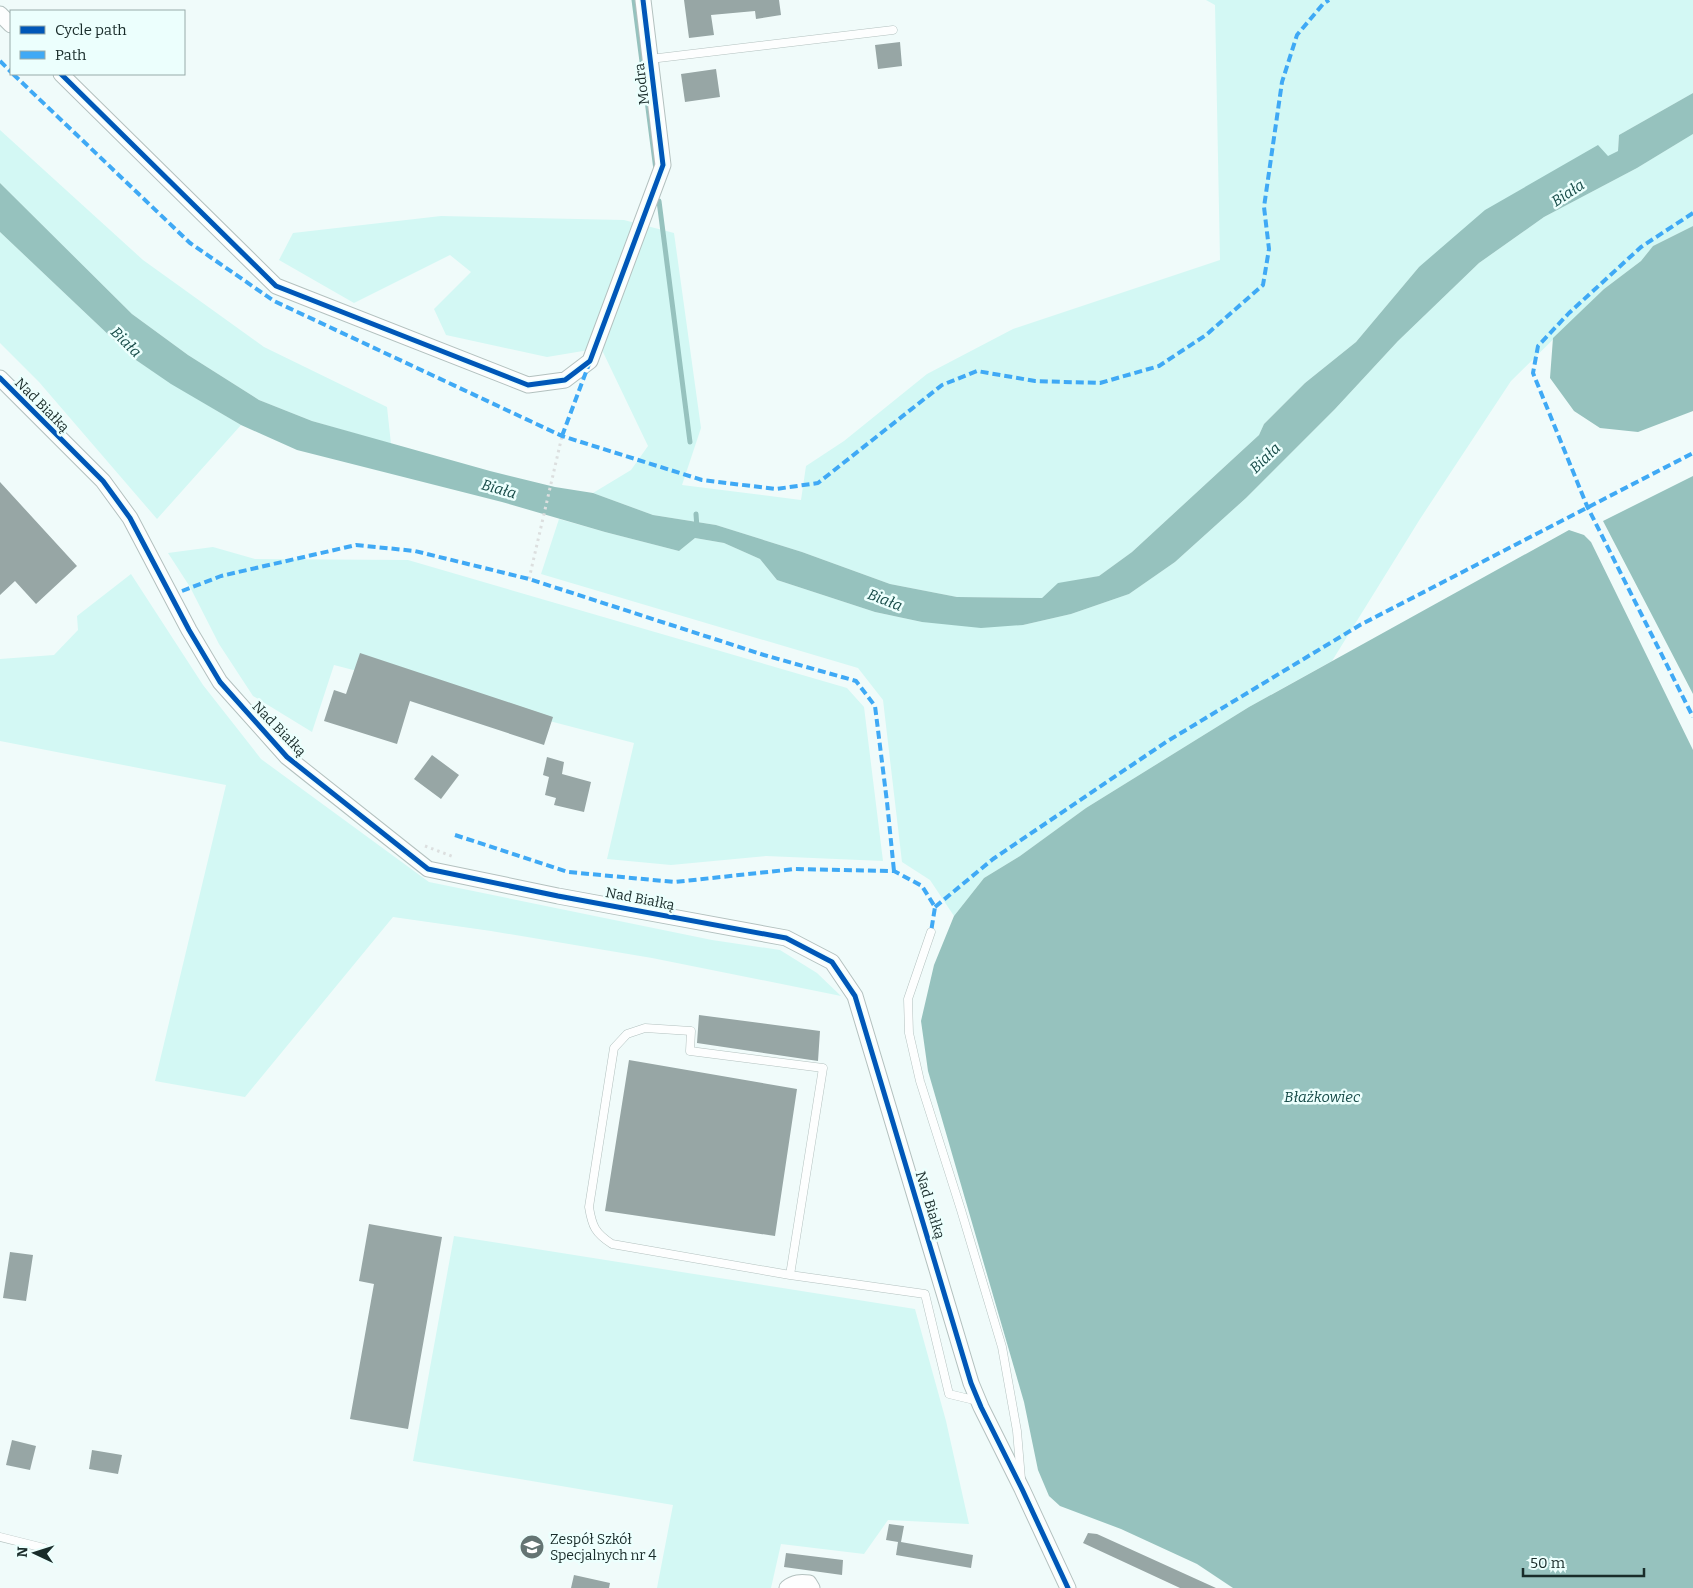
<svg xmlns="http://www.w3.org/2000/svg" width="1693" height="1588" viewBox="0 0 1693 1588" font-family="Bitter,serif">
	<rect width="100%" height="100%" fill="#f0fbfa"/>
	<path fill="#d3f8f4" d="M 1206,0 L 1693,0 L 1693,93 L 1619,135 L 1618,151 L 1608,157 L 1598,146 L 1419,267 L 1356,342 L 1305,383 L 1264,424 L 1259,435 L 1132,552 L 1099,576 L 1058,584 L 1042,598 L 957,597 L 890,584 L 802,552 L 716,525 L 653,515 L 593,493 L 631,470 L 648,446 L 601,348 L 547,357 L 446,335 L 434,309 L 471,272 L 450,255 L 354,303 L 279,260 L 293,233 L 441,216 L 624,220 L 674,233 L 701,428 L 682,485 L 801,500 L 806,466 L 844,441 L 927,374 L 1013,329 L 1220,260 L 1215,5 Z
		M 0,130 L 143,260 L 264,347 L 387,407 L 391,444 L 312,421 L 259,400 L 188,355 L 132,314 L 0,183 Z
		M 1693,134 L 1693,226 L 1653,246 L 1641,261 L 1604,289 L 1511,381 L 1420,519 L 1332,661 L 1249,707 L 1086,808 L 1020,856 L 984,878 L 954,916 L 930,880 L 902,862 L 883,700 L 858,668 L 541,574 L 559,519 L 605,532 L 679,551 L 695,538 L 724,543 L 760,559 L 777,580 L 875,612 L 922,622 L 1023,625 L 1071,614 L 1129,594 L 1175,562 L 1246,498 L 1335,409 L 1398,341 L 1479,263 L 1544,217 L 1637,168 Z
		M 0,232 L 133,358 L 172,384 L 241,425 L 157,519 L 39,382 L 0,343 Z
		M 213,547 L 255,559 L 408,560 L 847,688 L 864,707 L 883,861 L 766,856 L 671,865 L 607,859 L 634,743 L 334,665 L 312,732 L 253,696 L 219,644 L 190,587 L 168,553 Z
		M 131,574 L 203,685 L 261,759 L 429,882 L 712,940 L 780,950 L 817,973 L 841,996 L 652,958 L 491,931 L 393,917 L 245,1097 L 155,1081 L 226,785 L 0,741 L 0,659 L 54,655 L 78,630 L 77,616 Z
		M 454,1236 L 915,1309 L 946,1421 L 969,1524 L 888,1520 L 864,1554 L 781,1544 L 771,1588 L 657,1588 L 673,1505 L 413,1461 Z"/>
	<path fill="#96c2be" d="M 1693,93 L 1693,134 L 1637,168 L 1544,217 L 1479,263 L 1398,341 L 1335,409 L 1246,498 L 1175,562 L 1129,594 L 1071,614 L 1023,625 L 981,628 L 922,622 L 875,612 L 777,580 L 760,559 L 724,543 L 695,538 L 679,551 L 605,532 L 502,502 L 297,450 L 241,425 L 171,384 L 133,358 L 0,232 L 0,183 L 132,314 L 188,355 L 259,400 L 312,421 L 490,471 L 555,487 L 593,493 L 653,515 L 716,525 L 802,552 L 890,584 L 957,597 L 1042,598 L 1058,583 L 1099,576 L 1132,552 L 1259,435 L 1264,424 L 1305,383 L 1356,342 L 1419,267 L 1485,210 L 1598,145 L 1608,156 L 1618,151 L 1619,135 Z
		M 1693,226 L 1693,411 L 1638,432 L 1600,428 L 1574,411 L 1550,378 L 1553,338 L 1604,289 L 1641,261 L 1653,246 Z
		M 1693,476 L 1693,694 L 1603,521 Z
		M 1569,530 L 1584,535 L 1591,542 L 1693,750 L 1693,1588 L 1233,1588 L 1197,1564 L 1121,1529 L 1060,1506 L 1049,1496 L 1038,1470 L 1024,1402 L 928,1071 L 921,1021 L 934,965 L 954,916 L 984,878 L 1020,856 L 1086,808 L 1249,707 Z"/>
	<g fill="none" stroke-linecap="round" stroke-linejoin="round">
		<path stroke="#96c2be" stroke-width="5" d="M 634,0 L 656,170
			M 659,201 L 690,442
			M 696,514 L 697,528"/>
	</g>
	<path fill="#97a6a5" d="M 684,0 L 779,0 L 781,15 L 756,19 L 755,11 L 711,15 L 714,35 L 689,38 Z
		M 900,42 L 902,66 L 878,69 L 875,45 Z
		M 716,69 L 720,97 L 685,102 L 681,74 Z
		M 0,482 L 77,566 L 36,604 L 15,581 L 0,595 Z
		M 360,653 L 553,717 L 544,745 L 410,701 L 397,744 L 324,721 L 334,690 L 346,694 Z
		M 432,755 L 459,775 L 441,799 L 414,779 Z
		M 547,757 L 564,762 L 562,774 L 591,782 L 584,812 L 554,805 L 556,798 L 545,795 L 549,777 L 543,775 Z
		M 699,1015 L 820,1031 L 818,1061 L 697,1043 Z
		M 629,1060 L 797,1089 L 775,1236 L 605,1211 Z
		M 369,1224 L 442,1237 L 408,1429 L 350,1419 L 374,1284 L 359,1281 Z
		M 10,1252 L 33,1255 L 26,1301 L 3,1298 Z
		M 12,1440 L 36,1446 L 30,1470 L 6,1465 Z
		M 92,1450 L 122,1455 L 118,1474 L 89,1469 Z
		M 889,1524 L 904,1526 L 901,1542 L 973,1555 L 971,1568 L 896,1555 L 898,1542 L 886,1540 Z
		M 1088,1533 L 1097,1534 L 1216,1588 L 1180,1588 L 1083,1543 Z
		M 786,1553 L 843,1560 L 842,1575 L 784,1567 Z
		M 574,1575 L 610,1583 L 609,1588 L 571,1588 Z"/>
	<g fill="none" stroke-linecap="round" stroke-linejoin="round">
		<defs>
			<path id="service" d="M 650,59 L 893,30
				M 931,932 L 908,999 L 909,1033 L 920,1081 L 961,1210 L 1002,1347 L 1017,1431 L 1021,1479
				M 790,1275 L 612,1244 C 595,1233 592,1226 589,1207 L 614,1048 L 627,1034 L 645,1028 L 691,1031 L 690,1051 L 823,1068 L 790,1275 L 925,1294 L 949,1394 L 978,1401
				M 0,1537 L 44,1548"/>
			<path id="minor" d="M 0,14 L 11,25
				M 61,74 L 276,286 L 528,385 L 565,380 L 590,361 L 663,165 L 643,0
				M 0,378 L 103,481 L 130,518 L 189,630 L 220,682 L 287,757 L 428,869 L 558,896 L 786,938 L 832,962 L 855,996 L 971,1383 L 981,1407 L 1022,1489 L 1068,1588
				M 787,1588 C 794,1582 801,1582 809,1583 L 812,1588"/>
		</defs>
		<use href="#service" stroke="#b3c1bf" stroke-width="9"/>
		<use href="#minor" stroke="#b3c1bf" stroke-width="17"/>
		<path stroke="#dcdfdf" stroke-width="3" stroke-dasharray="2.5 4" stroke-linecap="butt" d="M 529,579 L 562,436
			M 425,846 L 454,857"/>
		<use href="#service" stroke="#fdfefe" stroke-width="8"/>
		<use href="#minor" stroke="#fdfefe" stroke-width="15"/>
		<path stroke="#3fa9f5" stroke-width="4" stroke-dasharray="8 4" stroke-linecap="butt" d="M 0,61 L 11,72
			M 13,74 L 190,243 L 274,301 L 562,436 L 702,480 L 776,489 L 818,483 L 942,385 L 977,371 L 1035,381 L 1100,383 L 1159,366 L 1206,335 L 1263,285 L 1269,249 L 1264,207 L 1282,82 L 1297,35 L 1323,4 L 1329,0
			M 1693,213 L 1641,247 L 1569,313 L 1538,346 L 1533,373 L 1587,506 L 1693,717
			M 562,436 L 589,364
			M 182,591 L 221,576 L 356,545 L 415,551 L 529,579 L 764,655 L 856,681 L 875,706 L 887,802 L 894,871
			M 455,835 L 568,872 L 675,882 L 795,869 L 894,871 L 922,886 L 935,907 L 931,932
			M 935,907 L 993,859 L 1166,742 L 1360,625 L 1693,453"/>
		<defs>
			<path id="cycleway" d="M 61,74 L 276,286 L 528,385 L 565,380 L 590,361 L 663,165 L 643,0
				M 0,378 L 103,481 L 130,518 L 189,630 L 220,682 L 287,757 L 428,869 L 558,896 L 786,938 L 832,962 L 855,996 L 971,1383 L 981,1407 L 1022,1489 L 1068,1588"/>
		</defs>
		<use href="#cycleway" stroke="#ecfffd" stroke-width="8"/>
		<use href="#cycleway" stroke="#0057b8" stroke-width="5"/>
	</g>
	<defs>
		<symbol id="school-disc" viewBox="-11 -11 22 22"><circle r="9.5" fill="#647473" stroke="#ecfffd"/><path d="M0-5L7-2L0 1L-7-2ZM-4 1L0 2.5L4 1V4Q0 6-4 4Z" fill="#fff"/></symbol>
	</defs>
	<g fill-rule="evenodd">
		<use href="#school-disc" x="518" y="1533" width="28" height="28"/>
	</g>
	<g text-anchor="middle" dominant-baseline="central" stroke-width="5" stroke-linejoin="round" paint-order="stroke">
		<g font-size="14" fill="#192c2a" stroke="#ecfffd">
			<text transform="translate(642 84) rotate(-97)">Modra</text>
			<text transform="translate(42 405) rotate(45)">Nad Białką</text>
			<text transform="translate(279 729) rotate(46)">Nad Białką</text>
			<text transform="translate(640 899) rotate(11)">Nad Białką</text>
			<text transform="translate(930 1205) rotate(73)">Nad Białką</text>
		</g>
		<g font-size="14" fill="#192c2a" stroke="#ecfffd" text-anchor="start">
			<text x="550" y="1539">Zespół Szkół<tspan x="550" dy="16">Specjalnych nr 4</tspan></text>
		</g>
		<g font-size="15" font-style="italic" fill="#174b48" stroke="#ecfffd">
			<text transform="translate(1568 193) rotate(-33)">Biała</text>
			<text transform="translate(126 342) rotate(45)">Biała</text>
			<text transform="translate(1265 458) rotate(-44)">Biała</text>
			<text transform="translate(499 489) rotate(16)">Biała</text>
			<text transform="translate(885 600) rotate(21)">Biała</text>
			<text x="1322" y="1097">Błażkowiec</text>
		</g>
	</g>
	<rect x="10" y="10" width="175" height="65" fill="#ecfffd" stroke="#98aba9"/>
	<rect x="20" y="26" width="25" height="8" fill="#0057b8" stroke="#98aba9"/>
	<text x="55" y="35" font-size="15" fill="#192c2a">Cycle path</text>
	<rect x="20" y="51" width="25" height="8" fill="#3fa9f5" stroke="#98aba9"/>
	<text x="55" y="60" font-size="15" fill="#192c2a">Path</text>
	<g transform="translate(35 1553) rotate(274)" stroke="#ecfffd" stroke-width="4" paint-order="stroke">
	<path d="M0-4L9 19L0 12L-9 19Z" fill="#192c2a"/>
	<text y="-8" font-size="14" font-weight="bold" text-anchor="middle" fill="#192c2a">N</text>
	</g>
	<path d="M1523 1568v8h121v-8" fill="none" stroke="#192c2a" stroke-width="2.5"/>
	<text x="1530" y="1568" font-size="15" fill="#192c2a" stroke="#ecfffd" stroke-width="4" paint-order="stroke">50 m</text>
</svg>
